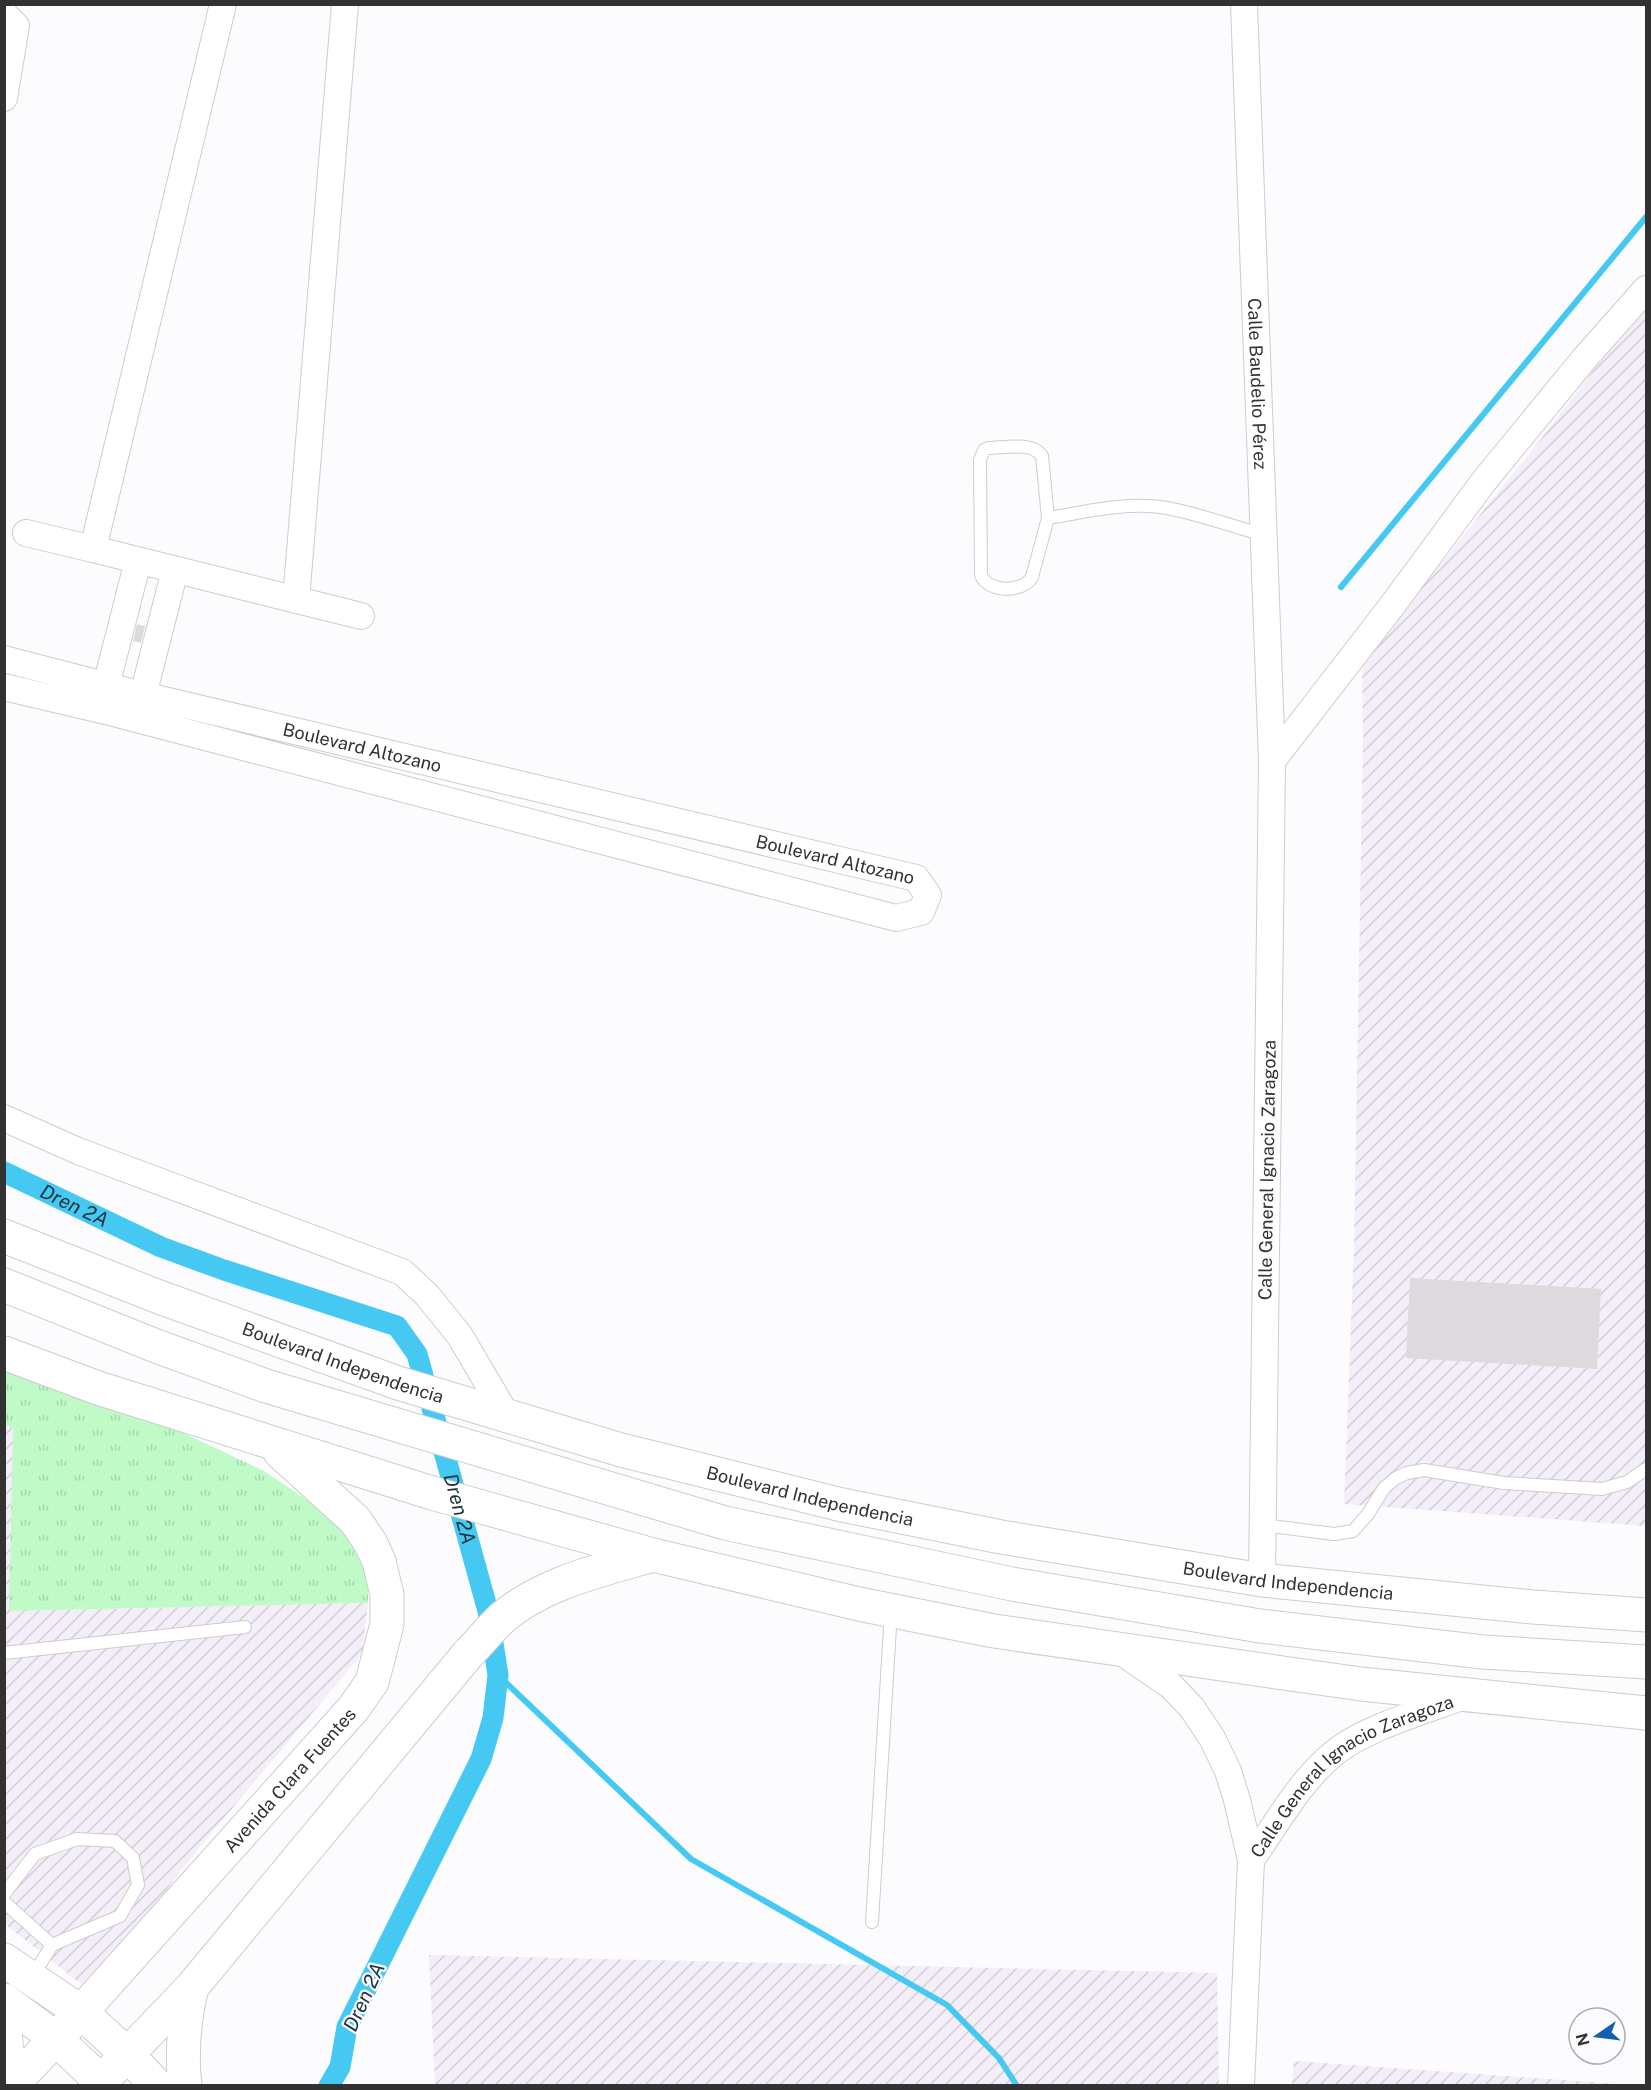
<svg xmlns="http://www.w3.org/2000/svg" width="1651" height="2090" viewBox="0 0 1651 2090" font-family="'Public Sans',sans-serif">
	<defs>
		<pattern id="industrial-furrows" width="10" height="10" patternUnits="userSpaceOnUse" patternTransform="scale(1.5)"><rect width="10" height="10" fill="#f3eef8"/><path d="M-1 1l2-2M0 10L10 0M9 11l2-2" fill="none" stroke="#d1cdd5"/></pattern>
		<pattern id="grass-tufts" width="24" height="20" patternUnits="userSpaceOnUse" patternTransform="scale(1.5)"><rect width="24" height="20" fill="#bffac7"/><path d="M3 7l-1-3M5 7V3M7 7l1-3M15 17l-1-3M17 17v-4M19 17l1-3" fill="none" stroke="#a5d7ab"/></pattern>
	</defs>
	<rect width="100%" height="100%" fill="#fcfbfe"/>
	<path fill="url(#industrial-furrows)" d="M 1646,302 L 1646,1526 L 1344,1504 L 1354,1248 L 1363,737 L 1362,662 L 1544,435 Z
		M 4,1424 L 13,1429 L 10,1611 L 368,1603 L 362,1654 L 197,1850 L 106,1969 L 81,1984 L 5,1924 Z
		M 429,1955 L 1217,1973 L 1219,2085 L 435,2085 Z
		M 1294,2061 L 1632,2085 L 1292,2085 Z"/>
	<path fill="url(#grass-tufts)" d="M 4,1361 L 175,1429 L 264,1471 L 332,1517 L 351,1544 L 368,1576 L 368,1603 L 9,1611 L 13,1429 L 5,1424 Z"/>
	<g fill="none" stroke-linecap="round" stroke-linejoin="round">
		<path stroke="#45c9f3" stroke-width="6" d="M 1341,587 L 1646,217
			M 498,1675 L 691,1859 L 947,2005 L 999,2058 L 1017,2086"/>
		<path stroke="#45c9f3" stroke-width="21" id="s1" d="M 4,1172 L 161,1247 L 224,1270 L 397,1326 L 417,1354 L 488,1611 L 498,1675 L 493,1718 L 481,1759 L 347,2027 L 340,2067 L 329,2086"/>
	</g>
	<path fill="#dcdadc" d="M 137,624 L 145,626 L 141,643 L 133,641 Z
		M 1410,1278 L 1601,1289 L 1597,1369 L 1406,1358 Z"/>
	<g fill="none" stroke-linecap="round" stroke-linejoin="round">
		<defs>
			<path id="lane" d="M 1048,518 L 1032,577 C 1023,593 988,593 981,575 L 980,460 L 984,450 L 988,448 C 1004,448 1032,441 1042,456 L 1048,518 C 1086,512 1128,501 1167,508 C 1199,514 1232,526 1264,535
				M 1263,1525 L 1334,1534 L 1353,1531 L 1368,1514 L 1384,1488 L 1396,1478 L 1407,1473 L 1424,1470 L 1504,1483 L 1602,1489 L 1627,1482 L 1646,1469
				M 4,1653 L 245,1627
				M 4,1894 L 35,1854 L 77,1839 L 115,1841 L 133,1858 L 138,1885 L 120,1916 L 52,1945
				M 4,1902 L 52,1945 L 32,1977
				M 872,1922 L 891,1611"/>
			<g id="street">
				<path d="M 223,4 L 93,549 L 361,616"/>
				<path id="s2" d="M 1244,4 L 1272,761 L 1262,1580"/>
				<path d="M 4,14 L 16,26 L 4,98"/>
				<path d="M 26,533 L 93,549"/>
				<path d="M 296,600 L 345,4"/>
				<path id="s3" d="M 4,659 L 143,695 L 916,878 L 928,895 L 921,912 L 896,918 L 102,710 L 4,687"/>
				<path d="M 106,686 L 138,561"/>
				<path d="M 143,695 L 175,570"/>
				<path d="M 1272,761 L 1391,607 L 1484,481 L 1584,359 L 1646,289"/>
				<path d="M 4,1118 L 78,1151 L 402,1272 L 427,1295 L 460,1336 L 507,1416"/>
				<path d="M 1123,1653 L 1171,1686 L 1192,1708 L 1212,1738 L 1228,1771 L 1237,1800 L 1251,1860 L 1241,2086"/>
				<path id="s4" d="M 1251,1860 C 1276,1825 1299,1782 1333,1754 C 1364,1728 1425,1711 1464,1696"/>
			</g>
			<g id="secondary">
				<path d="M 4,1353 L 98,1388 L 432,1493 L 653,1555 L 859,1604 L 994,1631 L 1276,1672 L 1361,1684 L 1646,1713"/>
				<path d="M 4,1960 L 81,2012 L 128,2055 L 157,2086"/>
				<path d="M 4,2000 L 55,2038 L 106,2086"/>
				<path d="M 4,2025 L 9,2067 L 5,2086"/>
				<path id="s5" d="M 11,2086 L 81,2012 L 353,1709 L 372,1682 L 387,1624 L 387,1595 L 379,1561 L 370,1542 L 355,1520 L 280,1452"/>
				<path d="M 97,2086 L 192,1987 L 468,1654 C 480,1642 491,1628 503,1617 C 545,1582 602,1570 653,1555"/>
				<path d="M 185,2086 C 181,2051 184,2020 192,1987"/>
			</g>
			<g id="highway">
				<path id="s6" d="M 4,1236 L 159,1297 L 398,1383 L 621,1450 L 842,1505 L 1001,1537 L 1262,1580 L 1533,1607 L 1646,1615"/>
				<path d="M 4,1285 L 156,1346 L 266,1386 L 725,1523 L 1012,1584 L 1260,1626 L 1483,1652 L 1646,1662"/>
			</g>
		</defs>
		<use href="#lane" stroke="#cdcccf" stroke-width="14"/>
		<use href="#street" stroke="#cdcccf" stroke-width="28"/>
		<use href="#secondary" stroke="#cdcccf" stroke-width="35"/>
		<use href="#highway" stroke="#cdcccf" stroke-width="35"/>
		<use href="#lane" stroke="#fff" stroke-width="12"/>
		<use href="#street" stroke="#fff" stroke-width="26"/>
		<use href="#secondary" stroke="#fff" stroke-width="33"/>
		<use href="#highway" stroke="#fff" stroke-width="33"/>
	</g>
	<g text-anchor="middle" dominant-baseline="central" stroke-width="4.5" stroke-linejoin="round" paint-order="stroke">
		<g font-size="18" fill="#333233" stroke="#fcfbfe">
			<text stroke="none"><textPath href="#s2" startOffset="380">Calle Baudelio Pérez</textPath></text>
			<text stroke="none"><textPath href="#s3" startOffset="369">Boulevard Altozano</textPath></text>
			<text stroke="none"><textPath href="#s3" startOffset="855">Boulevard Altozano</textPath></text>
			<text transform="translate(1267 1170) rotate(-89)">Calle General Ignacio Zaragoza</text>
			<text stroke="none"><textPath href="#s6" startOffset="362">Boulevard Independencia</textPath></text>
			<text stroke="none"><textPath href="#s6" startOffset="848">Boulevard Independencia</textPath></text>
			<text stroke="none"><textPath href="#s6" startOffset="1334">Boulevard Independencia</textPath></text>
			<text stroke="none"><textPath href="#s4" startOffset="136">Calle General Ignacio Zaragoza</textPath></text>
			<text stroke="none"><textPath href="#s5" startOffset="414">Avenida Clara Fuentes</textPath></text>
		</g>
		<g font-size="20" font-style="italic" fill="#1e343c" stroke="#fcfbfe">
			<text stroke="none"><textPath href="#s1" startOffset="78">Dren 2A</textPath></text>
			<text stroke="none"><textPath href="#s1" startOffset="618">Dren 2A</textPath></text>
			<text transform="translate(364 1997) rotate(-66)">Dren 2A</text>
		</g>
	</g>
	<rect width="1651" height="2090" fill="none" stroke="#333233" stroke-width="12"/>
	<g transform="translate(1597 2036) rotate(256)"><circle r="28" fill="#fcfbfe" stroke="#acabad" stroke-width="1.5"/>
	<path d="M0-4.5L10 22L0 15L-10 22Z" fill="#1061b0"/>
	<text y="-9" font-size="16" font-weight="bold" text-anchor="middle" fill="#333233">N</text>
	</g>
</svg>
